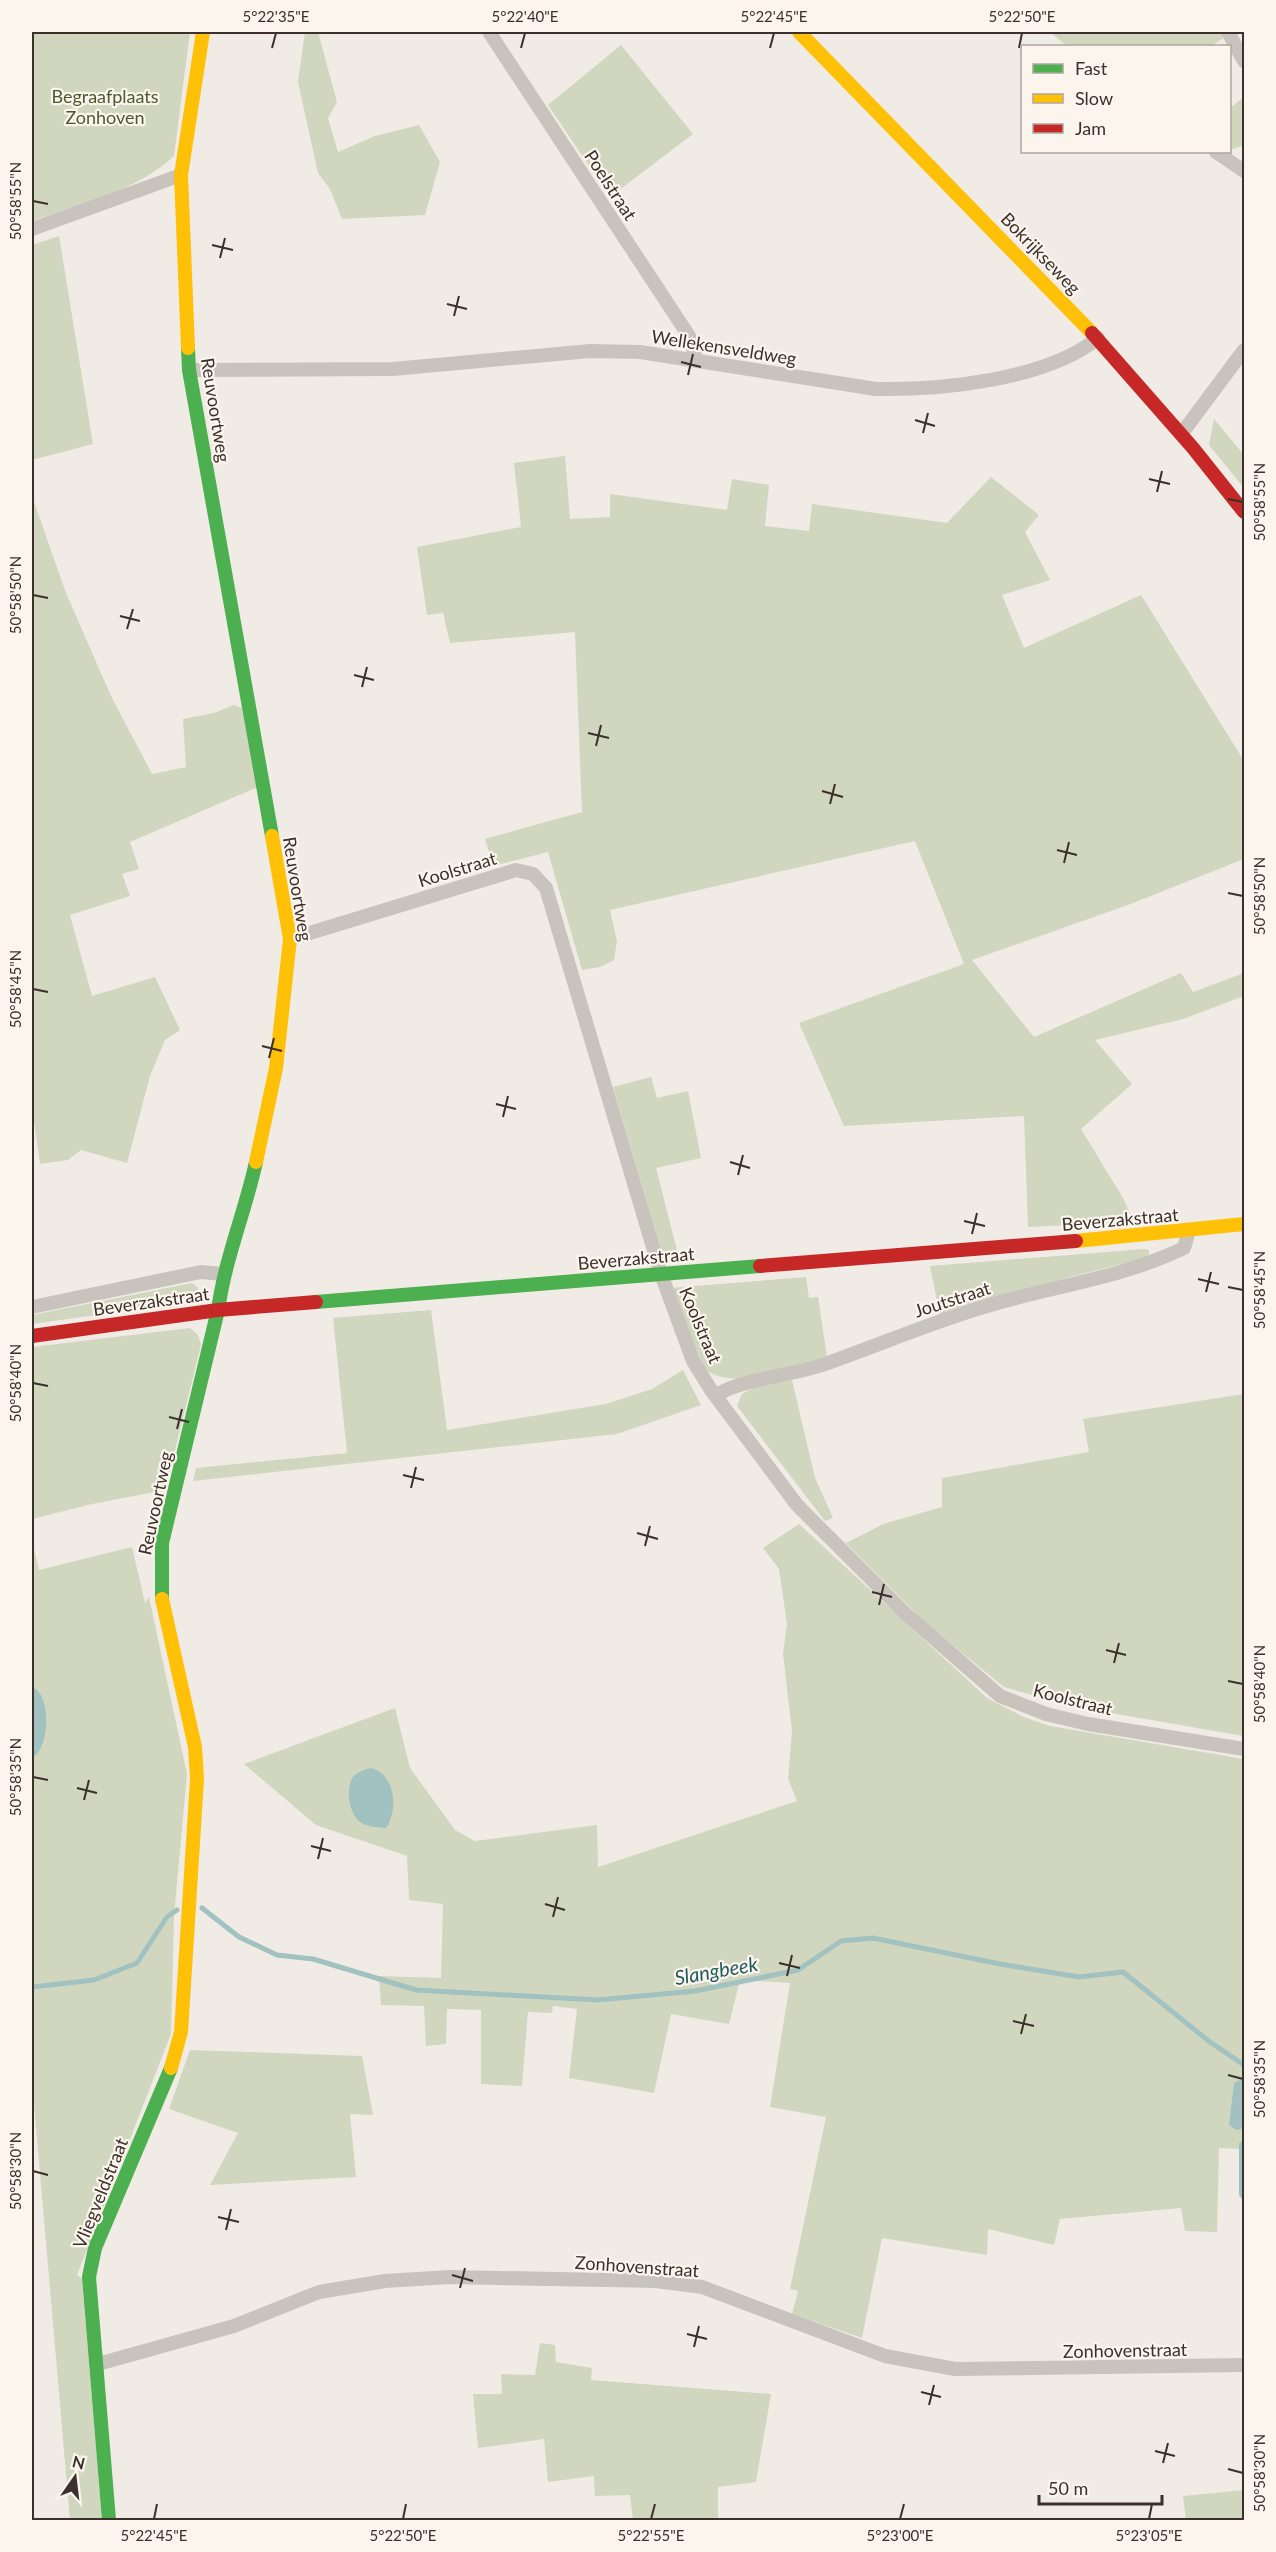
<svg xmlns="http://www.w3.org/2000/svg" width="1276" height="2552" viewBox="0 0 1276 2552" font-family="Lato,sans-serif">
	<rect width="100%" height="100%" fill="#f0ebe5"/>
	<path fill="#d1d6bf" d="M 32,32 L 190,32 L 174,156 C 137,191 79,204 32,221 Z
		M 305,32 L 318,32 L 337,102 L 328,118 L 338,152 L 375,136 L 419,125 L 440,162 L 425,215 L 342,219 L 330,189 L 318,173 L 298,82 Z
		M 1050,32 L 1221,32 L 1225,37 L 1211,46 L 1067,46 Z
		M 621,45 L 693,134 L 610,197 L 548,105 Z
		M 1244,97 L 1244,145 L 1230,150 L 1230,108 Z
		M 59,236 L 93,444 L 32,460 L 32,245 Z
		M 1214,419 L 1244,455 L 1244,488 L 1209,445 Z
		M 565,456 L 570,519 L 610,517 L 610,494 L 727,510 L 732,479 L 769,485 L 765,526 L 809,531 L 812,504 L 947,523 L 991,477 L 1039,515 L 1025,532 L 1050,580 L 1002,595 L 1024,648 L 1141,595 L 1244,761 L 1244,859 L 1128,905 L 972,960 L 1034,1037 L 1181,973 L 1193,992 L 1244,973 L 1244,996 L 1183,1019 L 1095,1040 L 1132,1084 L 1081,1129 L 1123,1198 L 1134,1222 L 1028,1227 L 1024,1116 L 844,1126 L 799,1023 L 964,964 L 915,841 L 610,910 L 617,941 L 614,960 L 600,967 L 582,970 L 548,852 L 493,866 L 485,839 L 582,812 L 575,632 L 450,643 L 443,613 L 427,615 L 417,547 L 521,527 L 514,463 Z
		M 32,496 L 66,593 L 111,696 L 152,774 L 186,767 L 183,719 L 214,713 L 234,705 L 242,708 L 258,787 L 130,842 L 139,869 L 122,874 L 130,896 L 70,915 L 92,996 L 155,977 L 180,1030 L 165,1040 L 150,1076 L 127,1163 L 81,1150 L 68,1160 L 40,1164 L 32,1107 Z
		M 651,1077 L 657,1098 L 688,1091 L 701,1158 L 656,1168 L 679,1258 L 664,1260 L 613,1087 Z
		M 1144,1249 L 1149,1250 L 1149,1257 L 1074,1276 L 940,1315 L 930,1266 Z
		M 806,1277 L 809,1298 L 818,1297 L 827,1357 C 796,1367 731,1393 704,1368 L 670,1288 Z
		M 192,1283 L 198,1288 L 196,1301 L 32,1324 L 32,1315 Z
		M 431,1310 L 447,1430 L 606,1404 L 652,1389 L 683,1370 L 701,1405 L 617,1434 L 193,1481 L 196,1468 L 347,1453 L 333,1318 Z
		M 190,1328 L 198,1335 L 201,1345 L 165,1490 L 92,1504 L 32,1519 L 32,1347 Z
		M 792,1380 L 815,1478 L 833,1518 L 825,1521 L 737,1406 L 742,1394 L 759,1385 Z
		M 1244,1394 L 1244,1736 L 1070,1706 L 1004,1687 L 928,1625 L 846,1543 L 883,1524 L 942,1507 L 942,1478 L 1089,1452 L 1083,1419 Z
		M 799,1524 L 987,1698 L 1024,1717 L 1050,1726 L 1244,1759 L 1244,2149 L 1219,2148 L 1217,2232 L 1185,2231 L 1181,2208 L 1060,2219 L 1054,2245 L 988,2229 L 987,2255 L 882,2238 L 862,2338 L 792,2314 L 798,2291 L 790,2289 L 826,2117 L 770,2107 L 790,1983 L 740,1980 L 729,2024 L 671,2014 L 654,2093 L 569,2078 L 577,2009 L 553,2006 L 552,2013 L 528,2012 L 522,2086 L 481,2084 L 481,2010 L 447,2009 L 446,2044 L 426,2046 L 424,2006 L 381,2005 L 379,1976 L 441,1978 L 443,1904 L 409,1900 L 407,1856 L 316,1825 L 244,1764 L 395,1708 L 410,1768 L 455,1830 L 475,1841 L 597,1825 L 598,1867 L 797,1801 L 788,1779 L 792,1731 L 783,1654 L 787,1624 L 779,1569 L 763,1548 Z
		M 32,1541 L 39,1570 L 132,1547 L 145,1603 L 149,1597 L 187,1774 L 174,1916 L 171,2034 L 77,2275 L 82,2279 L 102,2520 L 70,2520 L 32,2081 Z
		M 190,2050 L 362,2056 L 373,2115 L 350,2114 L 356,2177 L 210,2185 L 238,2133 L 169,2109 Z
		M 540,2343 L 555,2345 L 556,2362 L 592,2368 L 591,2380 L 771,2394 L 756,2482 L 718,2487 L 718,2520 L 633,2520 L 630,2495 L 595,2496 L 594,2476 L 548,2482 L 544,2439 L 478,2448 L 473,2394 L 502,2394 L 501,2374 L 535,2375 Z
		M 1244,2490 L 1244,2520 L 1186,2520 L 1183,2496 Z"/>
	<path fill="#a1c2c1" d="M 32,1687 C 51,1693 51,1747 32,1758 Z
		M 370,1768 C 395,1772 399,1810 386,1828 C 378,1827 365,1827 359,1821 C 349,1813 345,1788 353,1777 C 357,1772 364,1770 370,1768 Z
		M 1240,2080 L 1244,2081 L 1244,2128 L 1237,2130 L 1229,2125 L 1234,2083 Z
		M 1244,2140 L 1244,2202 L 1239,2195 L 1239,2143 Z"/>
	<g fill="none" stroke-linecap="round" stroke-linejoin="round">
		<path stroke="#a1c2c1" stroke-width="5" d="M 202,1908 L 239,1937 L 277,1955 L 313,1959 L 416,1990 L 598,2000 L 695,1991 L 798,1970 L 841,1941 L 873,1938 L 1000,1964 L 1079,1977 L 1123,1972 L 1210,2042 L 1244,2065
			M 32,1987 L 94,1980 L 137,1963 L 167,1917 L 177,1910"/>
		<path stroke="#c9c3be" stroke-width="14" d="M 489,32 L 689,336 L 697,361
			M 1228,32 L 1244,61
			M 1216,152 L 1244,171
			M 32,229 L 181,175
			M 189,370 L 393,369 L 590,351 L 640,352 L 876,389 C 942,390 1046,380 1098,338
			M 1182,433 L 1244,350
			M 290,939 L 516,870 L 533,874 L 546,888 L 661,1274 L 693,1361 L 711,1390 L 797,1505 L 906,1614 L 1000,1696 L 1046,1714 L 1088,1724 L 1244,1749
			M 32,1307 L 201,1272 L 223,1274
			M 716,1395 C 748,1377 789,1377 825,1364 C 879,1345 932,1322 987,1306 C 1053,1286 1122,1278 1184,1248 L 1189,1231
			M 98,2364 L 234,2326 L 319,2292 L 385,2281 L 450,2277 L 656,2281 L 702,2287 L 885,2356 L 955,2369 L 1244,2365"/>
		<path stroke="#4caf50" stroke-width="14" d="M 188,348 L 189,370 L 272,836
			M 316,1302 L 760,1266
			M 162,1599 L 162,1543 L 218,1310 C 225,1259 245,1212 256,1162
			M 109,2520 L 89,2277 L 95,2248 L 171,2068"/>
		<path stroke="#ffc107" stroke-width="14" d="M 799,32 L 1092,333
			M 188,348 L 181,175 L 203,32
			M 256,1162 L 276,1068 L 290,939 L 272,836
			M 1076,1241 L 1244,1224
			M 162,1599 L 195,1747 L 197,1779 L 181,2032 L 171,2068"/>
		<path stroke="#c62828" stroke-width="14" d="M 1092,333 L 1193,448 L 1244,512
			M 760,1266 L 1076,1241
			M 32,1336 L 218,1310 L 316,1302"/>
	</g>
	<path fill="none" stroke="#3b302b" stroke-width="2" d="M 272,48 L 276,33M 521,48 L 525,33M 770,48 L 774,33M 1019,48 L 1022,33M 33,201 L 48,204M 212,245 L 233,250M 220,258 L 225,238M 447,304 L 467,309M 454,316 L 459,296M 681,362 L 701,367M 688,375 L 693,354M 915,420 L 935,426M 923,433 L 928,413M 1149,479 L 1170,484M 1157,492 L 1162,471M 1228,499 L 1243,502M 33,595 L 48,598M 120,616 L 140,621M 127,629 L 133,609M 354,675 L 374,680M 362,687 L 367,667M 588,733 L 609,738M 596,746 L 601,725M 822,791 L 843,797M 830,804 L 835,784M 1057,850 L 1077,855M 1064,863 L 1069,842M 1228,893 L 1243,896M 33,989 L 48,992M 262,1046 L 282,1051M 269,1058 L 274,1038M 496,1104 L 516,1109M 503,1117 L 508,1096M 730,1162 L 750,1168M 738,1175 L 743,1155M 964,1221 L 985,1226M 972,1234 L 977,1213M 1198,1279 L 1219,1284M 1228,1287 L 1243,1290M 1206,1292 L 1211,1272M 33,1383 L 48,1386M 169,1417 L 189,1422M 177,1429 L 182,1409M 403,1475 L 424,1480M 411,1488 L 416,1467M 637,1533 L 658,1539M 645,1546 L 650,1526M 872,1592 L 892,1597M 879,1605 L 884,1584M 1106,1650 L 1126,1655M 1114,1663 L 1119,1643M 1228,1681 L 1243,1684M 33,1777 L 48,1780M 77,1788 L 97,1793M 84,1800 L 89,1780M 311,1846 L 331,1851M 318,1859 L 323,1838M 545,1904 L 565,1910M 553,1917 L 558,1897M 779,1963 L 800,1968M 787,1976 L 792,1955M 1013,2021 L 1034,2026M 1021,2034 L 1026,2014M 1228,2075 L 1243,2079M 33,2171 L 48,2175M 218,2217 L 239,2222M 226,2230 L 231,2209M 452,2275 L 473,2281M 460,2288 L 465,2268M 687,2334 L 707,2339M 694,2347 L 699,2326M 921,2392 L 941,2397M 929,2405 L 934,2385M 1155,2451 L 1175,2456M 1163,2463 L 1168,2443M 1228,2469 L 1243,2473M 154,2519 L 157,2504M 403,2519 L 406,2504M 651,2519 L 655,2504M 900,2519 L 904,2504M 1149,2519 L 1152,2504"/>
	<g text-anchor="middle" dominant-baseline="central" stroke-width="4.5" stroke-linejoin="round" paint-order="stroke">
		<g font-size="18" fill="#4a5a2e" stroke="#fbf5ee">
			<text x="105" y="96">Begraafplaats<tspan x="105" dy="21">Zonhoven</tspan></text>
		</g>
		<g font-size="18" fill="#3b302b" stroke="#fbf5ee">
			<text transform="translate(611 185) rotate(57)">Poelstraat</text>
			<text transform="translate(1041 253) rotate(46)">Bokrijkseweg</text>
			<text transform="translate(724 347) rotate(9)">Wellekensveldweg</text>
			<text transform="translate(216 410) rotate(81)">Reuvoortweg</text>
			<text transform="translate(457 869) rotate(-17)">Koolstraat</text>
			<text transform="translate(298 889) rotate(81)">Reuvoortweg</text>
			<text transform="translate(1120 1219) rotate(-5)">Beverzakstraat</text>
			<text transform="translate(636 1258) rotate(-5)">Beverzakstraat</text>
			<text transform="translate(952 1299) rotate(-18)">Joutstraat</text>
			<text transform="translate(151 1301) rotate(-8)">Beverzakstraat</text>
			<text transform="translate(701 1325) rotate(67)">Koolstraat</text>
			<text transform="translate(155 1503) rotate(-78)">Reuvoortweg</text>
			<text transform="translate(1073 1699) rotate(14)">Koolstraat</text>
			<text transform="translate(100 2193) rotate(-68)">Vliegveldstraat</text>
			<text transform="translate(637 2266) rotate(4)">Zonhovenstraat</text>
			<text transform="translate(1125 2350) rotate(-1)">Zonhovenstraat</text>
		</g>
		<g font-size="20" font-style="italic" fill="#1f5a5e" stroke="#fbf5ee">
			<text transform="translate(716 1970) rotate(-10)">Slangbeek</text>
		</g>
	</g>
	<rect width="1276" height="2552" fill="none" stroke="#fbf5ee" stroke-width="66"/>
	<rect x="1021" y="45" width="210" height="108" fill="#fbf5ee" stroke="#aea6a0" stroke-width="1.5"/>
	<rect x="1033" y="64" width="30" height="9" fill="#4caf50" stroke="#aea6a0" stroke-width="1.5"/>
	<text x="1075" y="75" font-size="18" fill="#3b302b">Fast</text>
	<rect x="1033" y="94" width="30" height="9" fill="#ffc107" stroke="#aea6a0" stroke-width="1.5"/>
	<text x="1075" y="105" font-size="18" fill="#3b302b">Slow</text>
	<rect x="1033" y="124" width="30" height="9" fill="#c62828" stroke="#aea6a0" stroke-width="1.5"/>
	<text x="1075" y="135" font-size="18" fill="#3b302b">Jam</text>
	<g transform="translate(75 2477) rotate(14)" stroke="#fbf5ee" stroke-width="4.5" paint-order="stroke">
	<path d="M0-4.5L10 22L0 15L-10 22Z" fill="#3b302b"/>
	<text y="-9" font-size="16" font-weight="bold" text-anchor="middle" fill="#3b302b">N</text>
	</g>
	<path d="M1039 2495v9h123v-9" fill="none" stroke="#3b302b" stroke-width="3"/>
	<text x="1048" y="2495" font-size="18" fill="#3b302b" stroke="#fbf5ee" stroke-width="4.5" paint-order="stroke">50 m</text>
	<rect x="33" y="33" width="1210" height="2486" fill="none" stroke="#3b302b" stroke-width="2"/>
	<g font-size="15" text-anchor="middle" fill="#3b302b">
		<text x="276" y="22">5°22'35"E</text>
		<text x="525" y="22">5°22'40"E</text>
		<text x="774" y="22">5°22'45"E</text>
		<text x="1022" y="22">5°22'50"E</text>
		<text transform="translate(16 201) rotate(-90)" y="5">50°58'55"N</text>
		<text transform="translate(1260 502) rotate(-90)" y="5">50°58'55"N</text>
		<text transform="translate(16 595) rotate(-90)" y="5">50°58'50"N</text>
		<text transform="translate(1260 896) rotate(-90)" y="5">50°58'50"N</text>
		<text transform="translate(16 989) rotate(-90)" y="5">50°58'45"N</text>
		<text transform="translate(1260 1290) rotate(-90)" y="5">50°58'45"N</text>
		<text transform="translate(16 1383) rotate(-90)" y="5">50°58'40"N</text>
		<text transform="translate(1260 1684) rotate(-90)" y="5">50°58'40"N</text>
		<text transform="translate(16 1777) rotate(-90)" y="5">50°58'35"N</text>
		<text transform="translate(1260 2079) rotate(-90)" y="5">50°58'35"N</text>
		<text transform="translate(16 2171) rotate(-90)" y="5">50°58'30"N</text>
		<text transform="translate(1260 2473) rotate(-90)" y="5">50°58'30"N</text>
		<text x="154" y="2541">5°22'45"E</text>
		<text x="403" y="2541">5°22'50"E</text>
		<text x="651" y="2541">5°22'55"E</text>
		<text x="900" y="2541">5°23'00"E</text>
		<text x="1149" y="2541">5°23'05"E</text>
	</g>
</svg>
